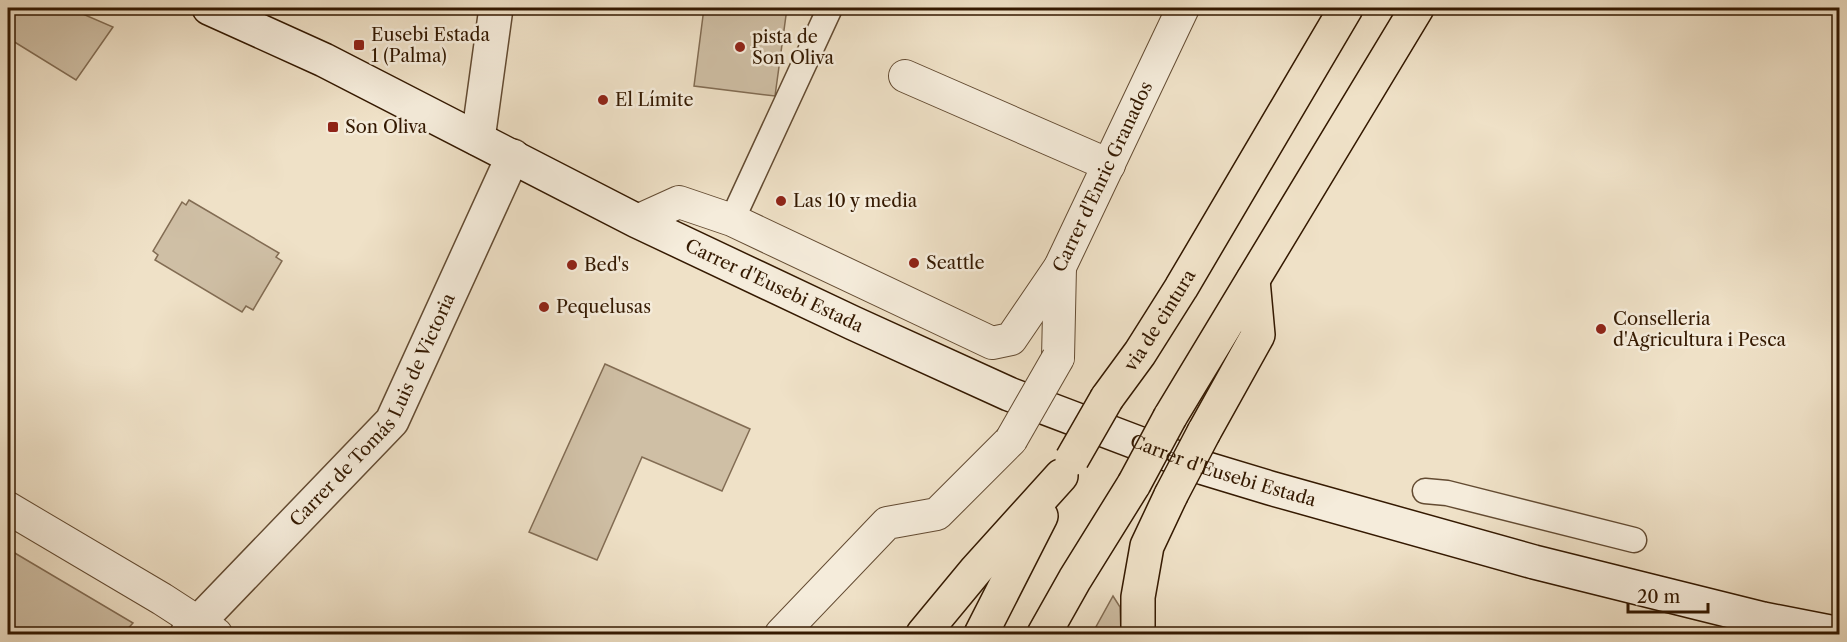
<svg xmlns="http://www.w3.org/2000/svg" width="1847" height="642" viewBox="0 0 1847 642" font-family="'Libre Caslon Text',serif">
	<rect width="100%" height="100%" fill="#efe1c7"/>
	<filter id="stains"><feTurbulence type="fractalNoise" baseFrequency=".00333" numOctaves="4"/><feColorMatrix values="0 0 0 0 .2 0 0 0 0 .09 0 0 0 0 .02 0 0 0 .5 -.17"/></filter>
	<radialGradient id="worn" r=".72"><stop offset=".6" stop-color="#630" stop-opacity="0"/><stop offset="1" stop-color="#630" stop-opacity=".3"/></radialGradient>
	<path fill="#cfbfa5" stroke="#826c53" stroke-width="1.5" d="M 8,8 L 69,8 L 113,27 L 76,80 L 8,38 Z
		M 704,8 L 787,8 L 775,96 L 694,86 Z
		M 189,200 L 279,253 L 276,257 L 282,261 L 253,310 L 246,306 L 242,312 L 155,260 L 158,255 L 153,251 L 182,202 L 186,205 Z
		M 605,364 L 750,429 L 722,491 L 642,457 L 597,560 L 529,532 Z
		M 8,549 L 133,623 L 123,634 L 8,634 Z
		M 1113,596 L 1120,607 L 1121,634 L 1092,634 Z"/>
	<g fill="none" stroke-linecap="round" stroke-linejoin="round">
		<defs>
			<path id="pedestrian" d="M 732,220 L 830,8
				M 1425,491 L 1447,493 L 1634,540"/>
			<g id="minor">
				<path d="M 905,76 L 1109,165"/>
				<path id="s1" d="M 637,221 L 679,202 L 732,220 L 992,343 L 1011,339 L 1060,267 L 1183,8"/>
				<path d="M 1058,358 L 1060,267"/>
				<path d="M 8,508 L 162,599 L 216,634"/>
				<path d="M 781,634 L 887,523 L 937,514 L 1011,440"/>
			</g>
			<g id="tertiary">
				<path d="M 478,139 L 496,8"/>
				<path id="s2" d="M 187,634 L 392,421 L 513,156"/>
			</g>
			<g id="secondary">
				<path id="s3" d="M 209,8 L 324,60 L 637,221 L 853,323 L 1009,394 L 1204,468 L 1270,488 L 1534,562 L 1763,619 L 1840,634"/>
			</g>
			<g id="motorway">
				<path id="s4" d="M 1107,398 L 1140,353 L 1181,288 L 1346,8"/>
				<path d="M 1170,417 L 1417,8"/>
				<path d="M 1204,432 L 1258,335 L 1253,280"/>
				<path d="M 923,634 L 976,570 L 1061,476"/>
				<path d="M 981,634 L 1041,516"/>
				<path d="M 1044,634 L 1075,579 L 1134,484"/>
				<path d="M 1138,634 L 1138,597 L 1147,546 L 1171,495"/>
			</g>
		</defs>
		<use href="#pedestrian" stroke="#634b32" stroke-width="27"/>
		<use href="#minor" stroke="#634b32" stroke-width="34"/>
		<use href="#tertiary" stroke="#634b32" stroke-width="36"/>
		<use href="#secondary" stroke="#341901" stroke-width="36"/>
		<use href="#motorway" stroke="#341901" stroke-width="36"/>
		<use href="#pedestrian" stroke="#f5ecdb" stroke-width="24"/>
		<use href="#minor" stroke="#f5ecdb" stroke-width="32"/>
		<use href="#tertiary" stroke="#f5ecdb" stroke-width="33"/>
		<use href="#secondary" stroke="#f5ecdb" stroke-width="33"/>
		<use href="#motorway" stroke="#efe1c7" stroke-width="33"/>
		<defs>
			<path id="minor-bridge" d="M 1011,440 L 1058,358"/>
			<path id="motorway-bridge" d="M 1072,459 L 1107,398
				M 1134,484 L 1170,417
				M 1171,495 L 1204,432"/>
		</defs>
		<use href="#minor-bridge" stroke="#634b32" stroke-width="34" stroke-linecap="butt"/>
		<use href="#motorway-bridge" stroke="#341901" stroke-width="36" stroke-linecap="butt"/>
		<use href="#minor-bridge" stroke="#f5ecdb" stroke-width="32"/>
		<use href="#motorway-bridge" stroke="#efe1c7" stroke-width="33"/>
	</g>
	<g fill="#8f2418" stroke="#f5ecdb" stroke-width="2">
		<rect x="353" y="39" width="12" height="12" rx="3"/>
		<circle cx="740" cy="47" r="6"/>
		<circle cx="603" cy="100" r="6"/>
		<rect x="327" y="121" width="12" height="12" rx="3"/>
		<circle cx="781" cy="201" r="6"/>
		<circle cx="914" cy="263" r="6"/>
		<circle cx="572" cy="265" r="6"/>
		<circle cx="544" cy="307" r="6"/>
		<circle cx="1601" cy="329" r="6"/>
	</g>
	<g text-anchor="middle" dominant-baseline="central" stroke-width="5" stroke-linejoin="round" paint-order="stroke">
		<g font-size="18" fill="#341901" stroke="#f5ecdb" text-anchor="start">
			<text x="371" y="35">Eusebi Estada<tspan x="371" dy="21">1 (Palma)</tspan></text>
			<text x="752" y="37">pista de<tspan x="752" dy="21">Son Oliva</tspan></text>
			<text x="615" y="100">El Límite</text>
			<text x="345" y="127">Son Oliva</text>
			<text x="793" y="201">Las 10 y media</text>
			<text x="926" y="263">Seattle</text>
			<text x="584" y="265">Bed's</text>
			<text x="556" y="307">Pequelusas</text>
			<text x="1613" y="319">Conselleria<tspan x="1613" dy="21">d'Agricultura i Pesca</tspan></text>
		</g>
		<g font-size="18" fill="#341901" stroke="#f5ecdb">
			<text stroke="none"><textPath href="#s1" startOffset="596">Carrer d'Enric Granados</textPath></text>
			<text stroke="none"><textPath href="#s3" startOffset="630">Carrer d'Eusebi Estada</textPath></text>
			<text stroke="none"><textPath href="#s4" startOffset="94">via de cintura</textPath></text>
			<text stroke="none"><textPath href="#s2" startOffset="294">Carrer de Tomás Luis de Victoria</textPath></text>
			<text stroke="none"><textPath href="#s3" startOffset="1116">Carrer d'Eusebi Estada</textPath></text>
		</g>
	</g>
	<rect width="1847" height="642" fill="none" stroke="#efe1c7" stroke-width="30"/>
	<rect x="9" y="9" width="1829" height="624" fill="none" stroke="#341901" stroke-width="3"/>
	<rect x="15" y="15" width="1817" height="612" fill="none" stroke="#341901" stroke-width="1.5"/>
	<path d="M1628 603v9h80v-9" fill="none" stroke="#341901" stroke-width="3"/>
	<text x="1637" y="603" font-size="18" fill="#341901" stroke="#f5ecdb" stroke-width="4.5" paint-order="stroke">20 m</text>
	<rect width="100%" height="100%" filter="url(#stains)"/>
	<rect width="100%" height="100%" fill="url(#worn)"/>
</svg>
